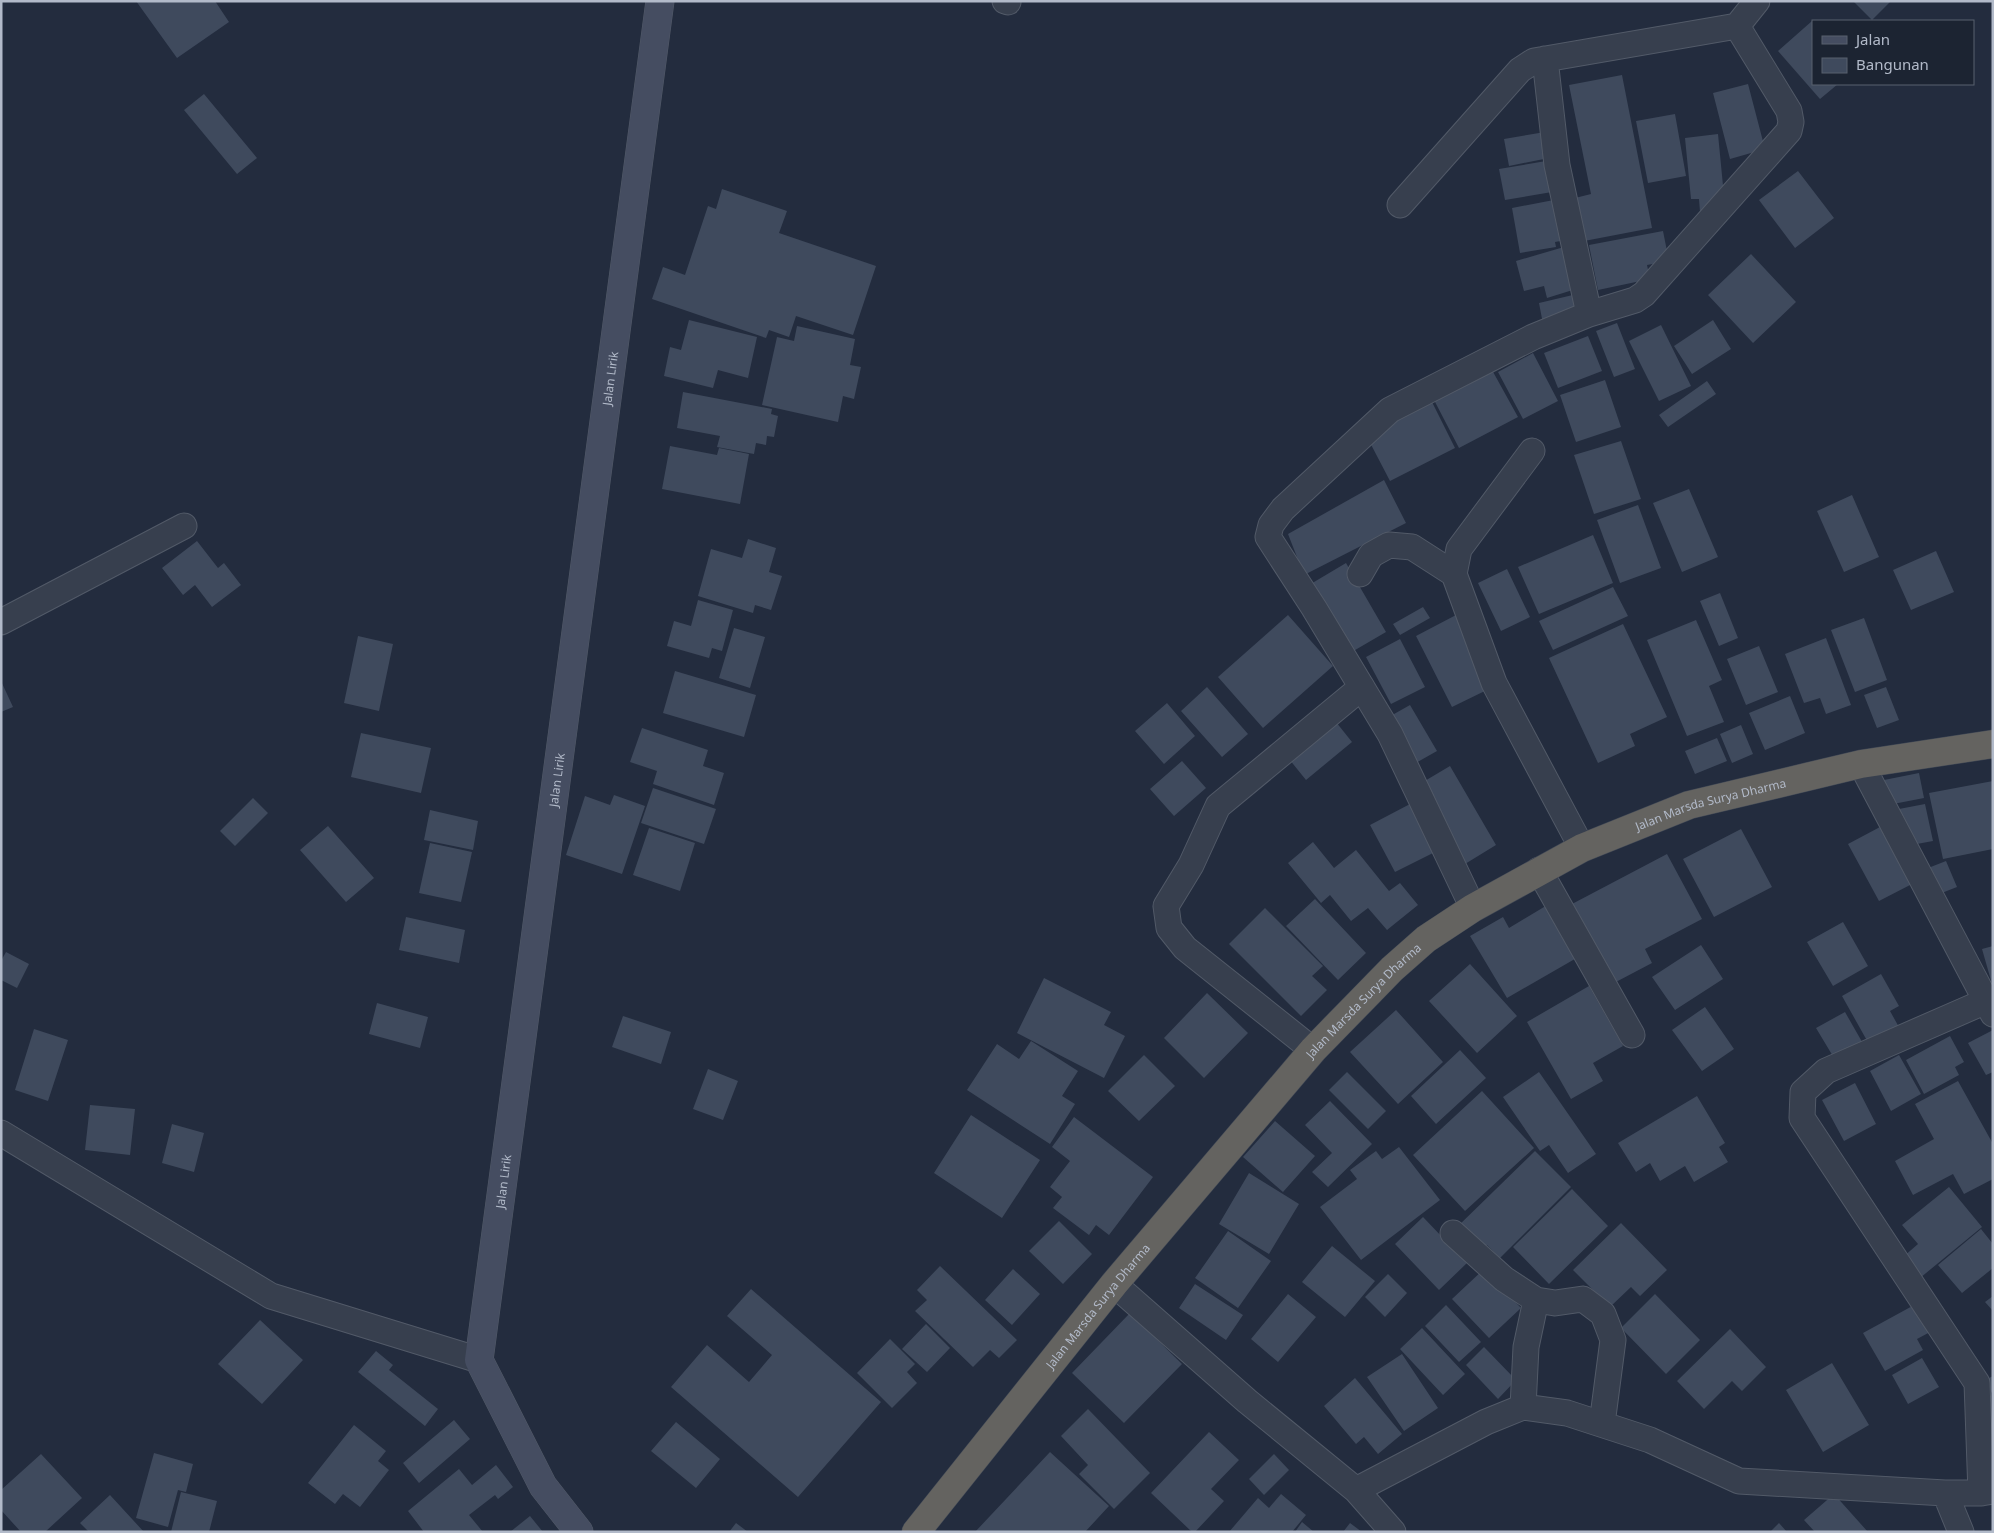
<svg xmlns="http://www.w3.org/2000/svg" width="1994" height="1533" viewBox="0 0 1994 1533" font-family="'Noto Sans',sans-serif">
	<rect width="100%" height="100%" fill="#232c3e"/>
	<path fill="#3f4a5d" d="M 136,1 L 215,1 L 229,22 L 177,58 Z
		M 1853,1 L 1891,1 L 1872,20 Z
		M 1812,21 L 1813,84 L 1838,84 L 1820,99 L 1778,51 Z
		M 1622,75 L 1652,228 L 1579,242 L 1571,199 L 1591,194 L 1569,85 Z
		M 1748,84 L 1765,149 L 1730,159 L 1713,93 Z
		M 204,94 L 257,158 L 237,174 L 184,110 Z
		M 1675,114 L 1686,176 L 1648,183 L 1636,121 Z
		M 1545,132 L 1549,158 L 1509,166 L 1504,139 Z
		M 1718,134 L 1724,196 L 1713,197 L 1714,211 L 1700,212 L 1699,199 L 1691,199 L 1685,138 Z
		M 1546,161 L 1552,192 L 1505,200 L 1499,169 Z
		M 1798,171 L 1834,218 L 1795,248 L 1759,200 Z
		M 722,189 L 787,211 L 779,233 L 876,266 L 853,335 L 796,316 L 789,337 L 769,330 L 766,338 L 652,299 L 663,267 L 685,275 L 708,206 L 716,209 Z
		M 1559,199 L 1566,240 L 1555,242 L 1556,247 L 1520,253 L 1512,208 Z
		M 1663,231 L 1669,261 L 1647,265 L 1650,279 L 1598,290 L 1589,245 Z
		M 1564,247 L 1576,289 L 1547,298 L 1544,286 L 1524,291 L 1516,261 Z
		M 1751,254 L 1796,302 L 1753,343 L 1708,295 Z
		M 1577,294 L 1582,315 L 1543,324 L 1539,303 Z
		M 689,320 L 757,337 L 748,378 L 718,370 L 713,388 L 664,376 L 670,347 L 681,350 Z
		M 1713,320 L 1731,349 L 1692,374 L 1674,346 Z
		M 1617,323 L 1635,369 L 1614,377 L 1596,331 Z
		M 1661,325 L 1691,386 L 1659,401 L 1629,341 Z
		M 797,326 L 855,339 L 850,365 L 861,367 L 854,399 L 843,396 L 838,422 L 762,405 L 777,337 L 794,341 Z
		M 1588,336 L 1602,371 L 1558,388 L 1544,353 Z
		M 1533,353 L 1558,401 L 1523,419 L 1498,372 Z
		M 1492,370 L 1518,417 L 1459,448 L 1434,400 Z
		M 1605,380 L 1621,427 L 1576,442 L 1560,395 Z
		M 1707,381 L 1716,394 L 1668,427 L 1659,415 Z
		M 683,392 L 772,409 L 771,414 L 778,416 L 774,437 L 767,436 L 766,445 L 756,443 L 754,454 L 717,447 L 720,436 L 677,428 Z
		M 1432,402 L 1455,448 L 1390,481 L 1366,435 Z
		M 1621,441 L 1641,499 L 1594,514 L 1574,455 Z
		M 670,446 L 717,455 L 719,448 L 749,454 L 740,504 L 662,489 Z
		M 1384,480 L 1406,523 L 1304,575 L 1288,534 Z
		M 1689,489 L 1718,557 L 1682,572 L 1653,503 Z
		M 1852,495 L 1879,557 L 1844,572 L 1817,511 Z
		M 1638,505 L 1661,568 L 1620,583 L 1597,520 Z
		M 1593,535 L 1613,583 L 1539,614 L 1518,567 Z
		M 748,539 L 776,548 L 769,572 L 782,576 L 771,610 L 755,605 L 753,613 L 698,596 L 711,549 L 742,558 Z
		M 197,541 L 218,568 L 224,563 L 241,585 L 212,607 L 195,585 L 183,595 L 162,568 Z
		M 1936,551 L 1954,592 L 1911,610 L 1893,570 Z
		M 1346,563 L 1386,632 L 1350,653 L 1309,585 Z
		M 1507,569 L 1530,617 L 1501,631 L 1478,583 Z
		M 1613,587 L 1628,616 L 1553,650 L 1539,621 Z
		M 1720,593 L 1738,638 L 1719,646 L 1700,601 Z
		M 698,600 L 733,610 L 722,651 L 712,648 L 709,658 L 667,646 L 674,621 L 691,626 Z
		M 1423,607 L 1430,618 L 1400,635 L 1393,624 Z
		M 1288,615 L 1333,666 L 1263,728 L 1218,677 Z
		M 1456,615 L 1493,687 L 1452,707 L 1416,636 Z
		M 1864,618 L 1887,680 L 1855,692 L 1831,630 Z
		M 1696,620 L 1722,680 L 1709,686 L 1724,722 L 1687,736 L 1647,640 Z
		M 1623,624 L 1667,717 L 1630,734 L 1635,746 L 1598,763 L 1549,658 Z
		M 734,628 L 765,637 L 750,688 L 719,678 Z
		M 358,636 L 393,644 L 379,711 L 344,703 Z
		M 1826,638 L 1851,705 L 1826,714 L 1820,698 L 1804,703 L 1785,654 Z
		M 1400,639 L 1425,687 L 1391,704 L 1366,657 Z
		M 1759,646 L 1778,692 L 1746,705 L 1727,659 Z
		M 675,671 L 756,695 L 744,737 L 663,713 Z
		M 1,681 L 13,707 L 1,712 Z
		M 1207,687 L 1248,734 L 1222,757 L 1181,711 Z
		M 1886,687 L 1899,720 L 1877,728 L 1864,695 Z
		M 1790,696 L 1805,733 L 1765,750 L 1749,713 Z
		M 1167,703 L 1195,736 L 1164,764 L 1135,731 Z
		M 1410,705 L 1437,751 L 1414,764 L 1387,718 Z
		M 1332,717 L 1352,742 L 1306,780 L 1285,754 Z
		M 1741,725 L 1753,754 L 1732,763 L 1720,734 Z
		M 642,728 L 708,750 L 703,766 L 724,773 L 714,805 L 653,784 L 657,771 L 630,762 Z
		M 361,733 L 431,748 L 421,793 L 351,777 Z
		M 1717,738 L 1727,761 L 1695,774 L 1685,751 Z
		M 1182,761 L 1206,788 L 1174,816 L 1150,789 Z
		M 1450,766 L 1496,845 L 1465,864 L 1418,785 Z
		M 1919,773 L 1924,798 L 1888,805 L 1884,780 Z
		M 1993,781 L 1993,849 L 1943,859 L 1929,793 Z
		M 653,788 L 716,809 L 704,844 L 641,823 Z
		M 614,795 L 645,806 L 622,874 L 566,855 L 585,796 L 610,805 Z
		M 253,798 L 268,813 L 235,846 L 220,831 Z
		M 1410,804 L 1435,852 L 1395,872 L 1370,825 Z
		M 1925,804 L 1933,841 L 1906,846 L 1899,809 Z
		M 430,810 L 478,821 L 473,850 L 424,840 Z
		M 328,826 L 374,878 L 346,902 L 300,850 Z
		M 1880,827 L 1912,884 L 1879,901 L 1848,844 Z
		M 649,828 L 695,843 L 680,891 L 633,875 Z
		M 1741,829 L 1772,887 L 1714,917 L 1683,859 Z
		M 1313,842 L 1334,868 L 1356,850 L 1389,891 L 1400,883 L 1418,905 L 1387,930 L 1368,908 L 1351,921 L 1330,895 L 1321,903 L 1288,863 Z
		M 430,843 L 472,852 L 461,902 L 419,893 Z
		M 1667,854 L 1702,919 L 1645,949 L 1652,963 L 1614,983 L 1572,904 Z
		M 1946,861 L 1957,887 L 1934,896 L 1923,870 Z
		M 1315,899 L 1366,953 L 1338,980 L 1286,926 Z
		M 1549,904 L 1580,956 L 1507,998 L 1470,936 L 1503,917 L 1509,928 Z
		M 1265,908 L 1323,966 L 1312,976 L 1327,990 L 1301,1016 L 1229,944 Z
		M 406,917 L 465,930 L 459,963 L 399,950 Z
		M 1843,922 L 1868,966 L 1833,986 L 1807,942 Z
		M 1701,945 L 1723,979 L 1675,1010 L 1652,977 Z
		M 1993,946 L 1993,984 L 1992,984 L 1982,949 Z
		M 6,952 L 29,964 L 17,988 L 1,980 L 1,961 Z
		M 1470,964 L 1517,1016 L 1477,1053 L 1429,1001 Z
		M 1881,974 L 1899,1006 L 1890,1011 L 1900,1029 L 1870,1046 L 1842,996 Z
		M 1044,978 L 1111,1012 L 1104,1025 L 1125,1036 L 1104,1078 L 1017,1033 Z
		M 1589,986 L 1623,1046 L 1593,1063 L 1603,1081 L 1571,1099 L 1527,1022 Z
		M 1207,993 L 1248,1033 L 1204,1078 L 1164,1038 Z
		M 377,1003 L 428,1017 L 420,1048 L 369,1034 Z
		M 1705,1007 L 1734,1049 L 1702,1071 L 1672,1030 Z
		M 1396,1010 L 1443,1062 L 1398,1104 L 1350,1052 Z
		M 1845,1012 L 1865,1047 L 1837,1063 L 1816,1028 Z
		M 623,1016 L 671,1032 L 661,1064 L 612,1047 Z
		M 34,1029 L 68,1040 L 48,1101 L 15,1090 Z
		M 1993,1030 L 1993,1072 L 1986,1075 L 1968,1043 Z
		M 1950,1036 L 1964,1062 L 1955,1067 L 1959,1075 L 1924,1094 L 1906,1060 Z
		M 1031,1041 L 1078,1071 L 1062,1096 L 1075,1104 L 1050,1144 L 967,1090 L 997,1044 L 1019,1059 Z
		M 1460,1050 L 1486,1078 L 1436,1124 L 1411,1096 Z
		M 1144,1055 L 1175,1086 L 1139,1121 L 1108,1091 Z
		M 1899,1055 L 1921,1094 L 1891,1111 L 1870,1071 Z
		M 708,1069 L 738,1081 L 723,1120 L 693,1109 Z
		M 1347,1072 L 1386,1111 L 1368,1129 L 1329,1090 Z
		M 1539,1072 L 1596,1154 L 1568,1173 L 1549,1145 L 1540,1151 L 1503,1097 Z
		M 1958,1081 L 1993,1144 L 1993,1179 L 1964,1194 L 1953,1174 L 1913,1195 L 1895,1161 L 1934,1139 L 1915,1104 Z
		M 1855,1083 L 1876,1124 L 1844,1141 L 1822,1100 Z
		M 1482,1091 L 1534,1148 L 1465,1211 L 1413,1155 Z
		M 1697,1096 L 1725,1143 L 1719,1147 L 1728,1162 L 1694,1182 L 1685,1166 L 1660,1181 L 1650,1163 L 1636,1172 L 1618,1143 Z
		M 1330,1101 L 1372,1144 L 1328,1187 L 1312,1172 L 1332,1153 L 1305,1125 Z
		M 90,1105 L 135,1109 L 130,1155 L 85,1150 Z
		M 971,1115 L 1040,1160 L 1002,1218 L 934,1173 Z
		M 1074,1117 L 1153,1177 L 1109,1235 L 1096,1225 L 1089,1235 L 1053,1208 L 1062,1197 L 1050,1187 L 1070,1161 L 1052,1147 Z
		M 1275,1121 L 1315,1156 L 1283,1192 L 1243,1157 Z
		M 172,1124 L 204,1133 L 194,1172 L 162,1163 Z
		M 1399,1147 L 1440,1200 L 1361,1260 L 1320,1207 L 1357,1179 L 1350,1170 L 1376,1151 L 1382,1159 Z
		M 1535,1151 L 1571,1187 L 1500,1258 L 1487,1245 L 1479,1254 L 1455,1229 Z
		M 1249,1173 L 1299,1204 L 1269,1254 L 1219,1224 Z
		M 1949,1187 L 1982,1227 L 1920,1278 L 1903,1257 L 1918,1244 L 1902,1225 Z
		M 1572,1189 L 1608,1226 L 1549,1284 L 1513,1247 Z
		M 1423,1217 L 1467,1263 L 1439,1290 L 1395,1244 Z
		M 1059,1221 L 1092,1254 L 1063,1284 L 1029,1251 Z
		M 1621,1223 L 1667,1270 L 1640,1296 L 1631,1287 L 1610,1307 L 1573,1270 Z
		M 1981,1229 L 1993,1244 L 1993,1268 L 1962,1293 L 1938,1265 Z
		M 1228,1231 L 1271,1261 L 1238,1308 L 1195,1278 Z
		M 1332,1246 L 1375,1281 L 1345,1317 L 1302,1282 Z
		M 940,1266 L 1017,1340 L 999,1358 L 990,1350 L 973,1367 L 915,1311 L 927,1300 L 917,1290 Z
		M 1013,1269 L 1040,1294 L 1012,1325 L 985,1300 Z
		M 1484,1269 L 1521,1308 L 1489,1338 L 1452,1299 Z
		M 1388,1274 L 1407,1293 L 1385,1317 L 1365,1297 Z
		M 1195,1284 L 1243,1315 L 1226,1340 L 1179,1308 Z
		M 751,1289 L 881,1402 L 798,1497 L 671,1387 L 707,1345 L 749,1382 L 772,1355 L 727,1316 Z
		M 1288,1294 L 1316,1317 L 1278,1362 L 1251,1339 Z
		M 1655,1294 L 1700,1340 L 1666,1374 L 1621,1328 Z
		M 1993,1296 L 1993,1311 L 1985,1302 Z
		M 1916,1304 L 1932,1331 L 1917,1339 L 1923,1350 L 1885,1371 L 1863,1333 Z
		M 1446,1305 L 1481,1342 L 1459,1362 L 1425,1326 Z
		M 1130,1313 L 1182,1364 L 1124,1423 L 1072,1373 Z
		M 260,1320 L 303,1360 L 262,1404 L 218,1364 Z
		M 926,1324 L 950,1348 L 927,1372 L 902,1349 Z
		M 1422,1328 L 1465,1374 L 1443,1395 L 1400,1349 Z
		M 1730,1329 L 1766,1367 L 1742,1391 L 1732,1381 L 1704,1409 L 1677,1381 Z
		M 890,1339 L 915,1364 L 907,1372 L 917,1383 L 892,1408 L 857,1373 Z
		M 1484,1347 L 1516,1380 L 1498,1399 L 1466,1365 Z
		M 376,1351 L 393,1365 L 389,1370 L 438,1409 L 425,1426 L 358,1372 Z
		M 1402,1354 L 1438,1408 L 1404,1431 L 1367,1377 Z
		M 1922,1358 L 1939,1387 L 1908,1404 L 1892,1375 Z
		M 1832,1363 L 1869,1425 L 1823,1452 L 1786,1390 Z
		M 1993,1376 L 1993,1395 L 1985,1380 Z
		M 1355,1378 L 1402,1434 L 1378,1454 L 1364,1437 L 1356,1444 L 1324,1406 Z
		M 1088,1409 L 1150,1473 L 1114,1509 L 1079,1474 L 1088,1465 L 1061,1436 Z
		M 454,1420 L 470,1439 L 419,1483 L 403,1463 Z
		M 676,1422 L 720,1459 L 696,1488 L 651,1451 Z
		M 354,1425 L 386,1451 L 378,1461 L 389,1470 L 360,1507 L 343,1494 L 335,1504 L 308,1483 Z
		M 1209,1432 L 1239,1460 L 1211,1489 L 1224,1501 L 1195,1532 L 1192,1532 L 1151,1493 Z
		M 1050,1452 L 1109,1506 L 1085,1532 L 975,1532 Z
		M 154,1453 L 193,1464 L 186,1492 L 178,1490 L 168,1527 L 136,1518 Z
		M 41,1454 L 82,1498 L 45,1532 L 21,1532 L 1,1510 L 1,1490 Z
		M 1274,1454 L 1289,1470 L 1264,1495 L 1249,1479 Z
		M 496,1465 L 513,1487 L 498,1499 L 495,1495 L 469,1515 L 483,1532 L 424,1532 L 408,1511 L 459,1469 L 472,1485 Z
		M 181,1492 L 217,1501 L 209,1532 L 171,1532 Z
		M 1281,1494 L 1306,1515 L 1292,1532 L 1229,1532 L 1258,1498 L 1269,1508 Z
		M 1834,1494 L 1868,1532 L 1815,1532 L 1804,1520 Z
		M 110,1495 L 144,1532 L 89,1532 L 80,1523 Z
		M 530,1516 L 543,1532 L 510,1532 Z
		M 1302,1522 L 1314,1532 L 1295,1532 Z
		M 736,1523 L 748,1532 L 729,1532 Z
		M 1350,1523 L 1362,1532 L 1343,1532 Z
		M 1779,1523 L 1787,1532 L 1770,1532 Z"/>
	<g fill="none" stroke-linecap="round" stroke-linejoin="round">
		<defs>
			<path id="minor" d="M 1005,1 L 1008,2
				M 1545,59 L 1557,165 L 1589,314 L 1635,300 L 1644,294 L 1789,131 L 1791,122 L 1789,111 L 1737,26
				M 1400,205 L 1520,70 L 1534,61 L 1737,26 L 1757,1
				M 1532,451 L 1459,549 L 1454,574 L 1494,683 L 1582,848
				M 1360,574 L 1371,555 L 1389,545 L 1412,547 L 1454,574
				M 1,622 L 184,526
				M 1861,764 L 1993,1014
				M 1539,870 L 1632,1035
				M 1473,908 L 1390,734 L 1314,608 L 1268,537 L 1271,525 L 1283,509 L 1390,410 L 1533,337 L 1589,314
				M 1313,1050 L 1185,948 L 1169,928 L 1166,906 L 1191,865 L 1218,806 L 1362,687
				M 1,1133 L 271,1296 L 479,1360
				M 1453,1233 L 1504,1279 L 1536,1300 L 1555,1303 L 1583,1299 L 1603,1314 L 1613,1340 L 1602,1424
				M 1114,1284 L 1247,1401 L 1356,1490 L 1393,1532
				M 1523,1407 L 1526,1347 L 1536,1300
				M 1356,1490 L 1486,1422 L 1523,1407 L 1567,1413 L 1650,1440 L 1739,1481 L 1945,1493 L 1981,1493 L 1993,1491
				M 1945,1493 L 1961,1532
				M 1981,1493 L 1977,1383 L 1802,1118 L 1803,1092 L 1826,1071 L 1986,1001"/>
			<g id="secondary">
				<path id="s1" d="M 579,1532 L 543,1486 L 479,1360 L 660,1"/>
			</g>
			<g id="trunk">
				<path id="s2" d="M 916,1532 L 1114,1284 L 1313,1050 L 1392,969 L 1426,939 L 1473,908 L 1582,848 L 1689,805 L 1861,764 L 1993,744"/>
			</g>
		</defs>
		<use href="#minor" stroke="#525a68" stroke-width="27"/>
		<use href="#secondary" stroke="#525a68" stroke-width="29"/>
		<use href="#trunk" stroke="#3f4755" stroke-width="29"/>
		<use href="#minor" stroke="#373f4e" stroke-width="25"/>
		<use href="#secondary" stroke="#454d61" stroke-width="28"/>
		<use href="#trunk" stroke="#646360" stroke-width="28"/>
	</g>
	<g text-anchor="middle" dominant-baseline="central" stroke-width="4" stroke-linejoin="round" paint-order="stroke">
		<g font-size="12" fill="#b2bac9" stroke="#1c2432">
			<text stroke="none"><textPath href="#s1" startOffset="1190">Jalan Lirik</textPath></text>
			<text stroke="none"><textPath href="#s1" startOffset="785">Jalan Lirik</textPath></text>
			<text stroke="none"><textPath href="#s2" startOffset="1100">Jalan Marsda Surya Dharma</textPath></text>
			<text stroke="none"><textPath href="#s2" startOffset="695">Jalan Marsda Surya Dharma</textPath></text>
			<text stroke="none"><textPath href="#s1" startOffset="380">Jalan Lirik</textPath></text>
			<text stroke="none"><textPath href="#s2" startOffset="290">Jalan Marsda Surya Dharma</textPath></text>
		</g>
	</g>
	<rect width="1994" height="1533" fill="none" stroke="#b2bac9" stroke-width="5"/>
	<rect x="1812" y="20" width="162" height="65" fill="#1c2432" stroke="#58606e"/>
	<rect x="1822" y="36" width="25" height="8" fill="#454d61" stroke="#58606e"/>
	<text x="1856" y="45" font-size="15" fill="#b2bac9">Jalan</text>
	<rect x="1822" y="58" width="25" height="15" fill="#3f4a5d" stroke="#58606e"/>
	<text x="1856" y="70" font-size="15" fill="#b2bac9">Bangunan</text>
</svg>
